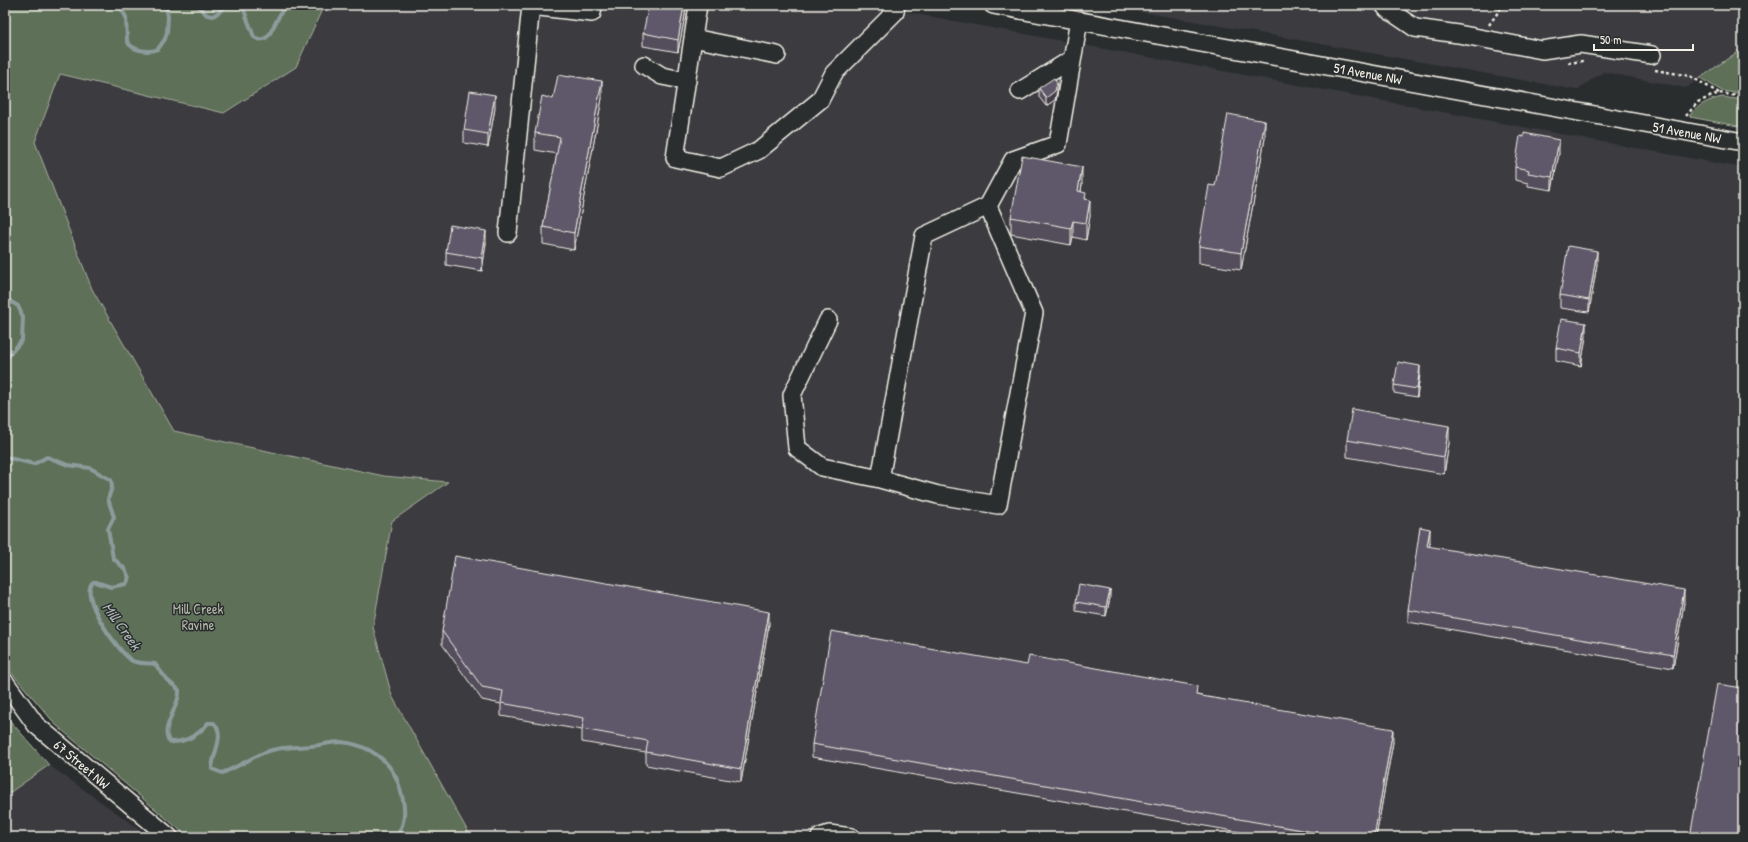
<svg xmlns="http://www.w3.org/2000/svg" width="1748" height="842" viewBox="0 0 1748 842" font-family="'Patrick Hand',sans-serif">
	<rect width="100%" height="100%" fill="#2a2d2e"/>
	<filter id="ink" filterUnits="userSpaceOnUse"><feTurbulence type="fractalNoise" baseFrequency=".025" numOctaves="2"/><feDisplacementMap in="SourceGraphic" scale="8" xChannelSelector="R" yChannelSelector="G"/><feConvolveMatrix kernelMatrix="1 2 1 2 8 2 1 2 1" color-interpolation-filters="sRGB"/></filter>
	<g filter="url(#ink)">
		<path fill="#3a3a40" d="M 324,5 L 869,5 L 1743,168 L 1743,837 L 471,837 L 392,696 L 373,627 L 392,521 L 448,482 L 384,476 L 174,431 L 92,289 L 35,142 L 59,74 L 225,113 L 296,67 Z
			M 1103,5 L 1743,5 L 1743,48 L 1686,88 L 1603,72 L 1577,90 Z
			M 49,765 L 151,837 L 5,837 L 5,796 Z"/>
		<path fill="#5f6f58" stroke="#aab0a0" d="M 5,5 L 324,5 L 296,67 L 224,113 L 60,74 L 35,142 L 92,289 L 174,431 L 384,476 L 448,482 L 392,521 L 373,627 L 392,696 L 471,837 L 188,837 L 56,725 L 5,665 Z
			M 1743,48 L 1743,94 L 1722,91 L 1700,78 Z
			M 1722,97 L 1743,100 L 1743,127 L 1690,117 L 1690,115 C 1699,104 1709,100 1722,97 Z
			M 5,715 L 49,765 L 5,796 Z"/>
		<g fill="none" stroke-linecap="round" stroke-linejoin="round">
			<path stroke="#8c9c9c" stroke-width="4" d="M 119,5 L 126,17 L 127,41 C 132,51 149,53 158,49 L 165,39 L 167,32 L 168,17 L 166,5
				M 197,5 L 207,15 L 213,16 L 222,10 L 225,5
				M 242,5 L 254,37 C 259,41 265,40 269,35 L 285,5
				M 5,298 L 18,306 L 23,317 L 22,340 L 5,360
				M 5,457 L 34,464 L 47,457 L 68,465 L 90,468 L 111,480 L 112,487 L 108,499 L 114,517 L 108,529 L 113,558 L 125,569 L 129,578 L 126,584 L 111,587 L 96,582 L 93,582 C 78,596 118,651 131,660 C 138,665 147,662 155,664 L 167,680 L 179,690 C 181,705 158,730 170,742 C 184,743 199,735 208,723 L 214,723 C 226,736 212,754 212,769 L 222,773 C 236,768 249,759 263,753 C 278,747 295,747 311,746 C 321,745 331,742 341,742 C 367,744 391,760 399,785 C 405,804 408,820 396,837"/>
			<defs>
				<path id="minor" d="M 698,5 L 675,158 L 721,168 L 759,150 L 820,100 L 834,73 L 895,12 L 896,5
					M 993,5 L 1743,142
					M 1384,5 L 1387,9 L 1415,28 L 1458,34 L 1542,50 L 1581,44 L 1652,55
					M 531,6 L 592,13 L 593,5
					M 693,38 L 777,55
					M 644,65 L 662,76 L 687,81
					M 1020,91 L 1072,59
					M 508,233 L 531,5
					M 828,320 L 792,395 L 797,448 L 822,467 L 880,479 L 924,236 L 988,206 L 1013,160 L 1058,144 L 1079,20
					M 880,479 L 938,495 L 998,505 L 1034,313 L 988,206
					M 5,682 L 36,725 L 169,837
					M 820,837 L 829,834 L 851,837"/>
			</defs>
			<use href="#minor" stroke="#f4f1e8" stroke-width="20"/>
			<path stroke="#f4f1e8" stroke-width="2.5" stroke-dasharray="3 3" stroke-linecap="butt" d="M 1489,25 L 1503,5
				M 1568,63 L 1583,61
				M 1655,70 L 1690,76 L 1719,93
				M 1686,116 L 1698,102 L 1719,93 L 1743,97"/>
			<use href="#minor" stroke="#2a2d2e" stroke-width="17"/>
		</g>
		<path fill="#524d5b" stroke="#f4f1e8" d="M 685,5 L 685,15 L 678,52 L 643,46 L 643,33 Z
			M 1039,88 L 1057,91 L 1055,100 L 1046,106 L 1039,97 Z
			M 602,98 L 574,250 L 543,244 L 543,227 L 557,154 L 535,150 L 535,133 L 553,99 Z
			M 495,108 L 488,147 L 464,143 L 464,130 Z
			M 1265,138 L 1241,270 L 1199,263 L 1199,246 L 1215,186 Z
			M 1559,153 L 1552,190 L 1528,186 L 1528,183 L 1515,180 L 1515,167 Z
			M 1082,184 L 1081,192 L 1086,199 L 1090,216 L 1086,240 L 1073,237 L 1071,245 L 1011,234 L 1011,217 Z
			M 486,243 L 482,271 L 446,265 L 446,252 Z
			M 1597,264 L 1589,312 L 1560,308 L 1560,295 Z
			M 1586,336 L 1581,366 L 1556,361 L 1556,348 Z
			M 1420,374 L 1417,397 L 1394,393 L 1394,385 Z
			M 1347,440 L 1449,443 L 1444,474 L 1347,457 Z
			M 1430,542 L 1429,547 L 1684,603 L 1673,668 L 1408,622 L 1408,610 Z
			M 1110,598 L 1106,616 L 1076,611 L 1076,602 Z
			M 769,624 L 741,782 L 646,765 L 646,753 L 582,742 L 582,730 L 501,716 L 501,704 L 482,700 L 442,644 L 442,631 Z
			M 1197,695 L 1393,742 L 1376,837 L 1268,837 L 812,757 L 812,744 Z"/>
		<path fill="#423e4a" stroke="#f4f1e8" d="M 684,5 L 685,5 L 685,15 L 678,52 L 678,40 Z
			M 602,81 L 602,98 L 574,250 L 574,233 Z
			M 1057,83 L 1057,91 L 1055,100 L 1046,106 L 1046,98 Z
			M 495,95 L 495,108 L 488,147 L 488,134 Z
			M 1265,121 L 1265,138 L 1241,270 L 1241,253 Z
			M 1559,140 L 1559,153 L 1552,190 L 1552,177 Z
			M 1082,167 L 1082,184 L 1078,208 L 1078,191 Z
			M 1090,200 L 1090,216 L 1086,240 L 1086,223 Z
			M 1073,221 L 1073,237 L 1071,245 L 1071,228 Z
			M 486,231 L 486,243 L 482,271 L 482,258 Z
			M 1597,251 L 1597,264 L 1589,312 L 1589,300 Z
			M 1586,323 L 1586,336 L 1581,366 L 1581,353 Z
			M 1420,366 L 1420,374 L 1417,397 L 1417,389 Z
			M 1449,426 L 1449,443 L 1444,474 L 1444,457 Z
			M 1430,529 L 1430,542 L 1427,559 L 1427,546 Z
			M 1110,590 L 1110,598 L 1106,616 L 1106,607 Z
			M 1684,590 L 1684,603 L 1673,668 L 1673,655 Z
			M 769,612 L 769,624 L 741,782 L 741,769 Z
			M 1393,729 L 1393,742 L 1376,837 L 1374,837 Z"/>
		<path fill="#5f596a" stroke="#f4f1e8" d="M 649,5 L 684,5 L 678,40 L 643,33 Z
			M 558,75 L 570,77 L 570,76 L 602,81 L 574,233 L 543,227 L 560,137 L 535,133 L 542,96 L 553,99 Z
			M 1054,78 L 1057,83 L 1055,91 L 1046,98 L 1039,88 Z
			M 470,91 L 495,95 L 488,134 L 464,130 Z
			M 1228,114 L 1265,121 L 1241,253 L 1199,246 L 1209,185 L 1215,186 Z
			M 1524,133 L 1559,140 L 1552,177 L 1528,173 L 1529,170 L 1515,167 L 1520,136 L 1524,137 Z
			M 1022,156 L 1082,167 L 1078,191 L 1086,193 L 1085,199 L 1090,200 L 1086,223 L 1073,221 L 1071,228 L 1011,217 Z
			M 450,225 L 486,231 L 482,258 L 446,252 Z
			M 1568,246 L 1597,251 L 1589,300 L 1560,295 Z
			M 1561,319 L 1586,323 L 1581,353 L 1556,348 Z
			M 1398,362 L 1420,366 L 1417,389 L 1394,385 Z
			M 1352,409 L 1449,426 L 1444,457 L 1347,440 Z
			M 1420,527 L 1430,529 L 1427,546 L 1684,590 L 1673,655 L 1408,610 Z
			M 455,556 L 769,612 L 741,769 L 646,752 L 648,741 L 582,729 L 584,718 L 501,703 L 503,691 L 482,687 L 442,631 Z
			M 1079,584 L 1110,590 L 1106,607 L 1076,602 Z
			M 831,631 L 1027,665 L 1029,656 L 1197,686 L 1196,695 L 1393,729 L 1374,837 L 1341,837 L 812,744 Z
			M 1717,684 L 1743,688 L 1743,837 L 1690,837 Z"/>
	</g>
	<g text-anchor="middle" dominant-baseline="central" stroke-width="3" stroke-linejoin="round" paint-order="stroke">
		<g font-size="14" fill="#f4f1e8" stroke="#2a2d2e">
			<text transform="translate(1368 73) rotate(10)">51 Avenue NW</text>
			<text transform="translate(1687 132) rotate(10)">51 Avenue NW</text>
			<text transform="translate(82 764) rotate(40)">67 Street NW</text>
		</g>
		<g font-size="14" fill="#b1b6a7" stroke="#2a2d2e">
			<text x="198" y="608">Mill Creek<tspan x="198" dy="16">Ravine</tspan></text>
		</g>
		<g font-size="15" font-style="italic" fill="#aeb8b6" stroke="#2a2d2e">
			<text transform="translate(122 626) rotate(54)">Mill Creek</text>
		</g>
	</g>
	<rect width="1748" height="842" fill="none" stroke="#2a2d2e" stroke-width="20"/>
	<rect x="10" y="10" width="1728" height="822" fill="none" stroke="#f4f1e8" stroke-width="1.5" filter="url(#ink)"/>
	<path d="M1594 44v6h99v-6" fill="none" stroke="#f4f1e8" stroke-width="2"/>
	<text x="1600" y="44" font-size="12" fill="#f4f1e8" stroke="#2a2d2e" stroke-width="3" paint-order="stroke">50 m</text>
</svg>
